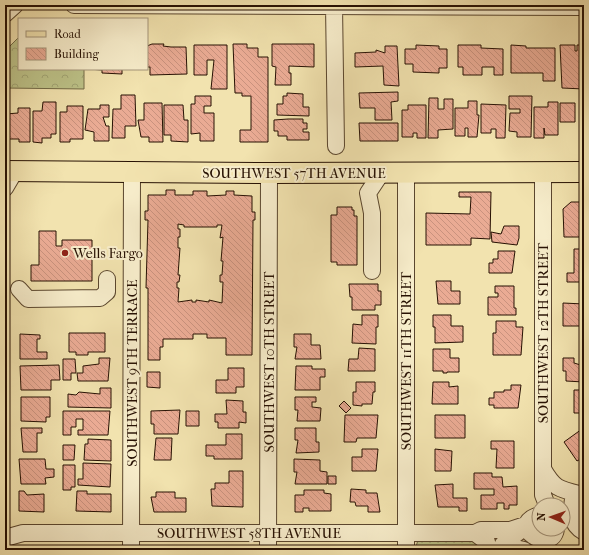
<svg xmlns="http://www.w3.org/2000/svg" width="589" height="555" font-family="'IM FELL French Canon',serif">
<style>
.grass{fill:url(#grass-dots);stroke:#726a46}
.park{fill:url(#park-crowns);stroke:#726a46}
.building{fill:url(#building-back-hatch);stroke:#271103;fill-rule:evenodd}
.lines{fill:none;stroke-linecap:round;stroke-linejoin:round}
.minor-casing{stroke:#5a462e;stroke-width:18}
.major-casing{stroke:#271103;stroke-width:22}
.minor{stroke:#f7edcb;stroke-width:16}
.major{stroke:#f2e3af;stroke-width:20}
.poi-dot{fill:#8f2418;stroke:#f7edcb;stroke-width:1.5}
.labels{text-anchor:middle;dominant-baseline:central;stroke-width:4;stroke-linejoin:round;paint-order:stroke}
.street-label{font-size:14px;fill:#271103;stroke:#f7edcb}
.poi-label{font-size:14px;fill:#271103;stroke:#f7edcb;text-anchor:start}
</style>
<defs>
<pattern id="grass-dots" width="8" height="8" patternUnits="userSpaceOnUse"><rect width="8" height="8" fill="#bdc389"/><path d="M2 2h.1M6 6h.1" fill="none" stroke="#a2a675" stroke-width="1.8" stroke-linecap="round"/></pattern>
<pattern id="park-crowns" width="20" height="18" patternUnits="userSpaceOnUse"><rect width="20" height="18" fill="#bdc389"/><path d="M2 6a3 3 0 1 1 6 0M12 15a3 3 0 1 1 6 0" fill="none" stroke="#a2a675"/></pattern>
<pattern id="building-back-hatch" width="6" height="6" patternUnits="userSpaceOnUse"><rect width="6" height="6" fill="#eaab94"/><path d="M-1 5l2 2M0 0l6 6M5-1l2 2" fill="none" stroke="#c9927e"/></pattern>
</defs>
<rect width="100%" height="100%" fill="#f2e3af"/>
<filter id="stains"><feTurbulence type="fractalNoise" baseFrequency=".005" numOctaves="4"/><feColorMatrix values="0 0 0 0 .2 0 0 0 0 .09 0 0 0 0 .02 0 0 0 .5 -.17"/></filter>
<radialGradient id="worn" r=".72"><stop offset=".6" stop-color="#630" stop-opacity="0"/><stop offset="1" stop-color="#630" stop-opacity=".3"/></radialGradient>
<path class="grass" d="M475 538 483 550H415L418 540Z"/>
<path class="park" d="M19 37V69H84V89L5 88V51Z"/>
<path class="building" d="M152 44H164L163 46 171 47H186L187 74 150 75V67H147V46Z
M233 44H247V48H258V57H268V142H240V130H251V96H242V93H235Z
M272 44H314V67L289 66V73H291V85H275L276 67 272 66Z
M194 45H227V89H211L214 60H207V75H194Z
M416 45 439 46V49H447V68H439V73L413 72V64H405V49H416Z
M458 45H481V48L503 49V75H494V67H482V75H463V67H458Z
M511 45 526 46V48H555V81H543V73H511Z
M560 45H575V51H577V45H584V89L562 88Z
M385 46H397L399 86 384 85 383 66 355 67V53L376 52V50L385 53Z
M88 69H122V74L102 73V70Z
M398 92V101L391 102 392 120H375V108H360L359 93Z
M287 93 303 94V107H309V116L277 115V104H283V96H287Z
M121 95H135L136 126H125V138H112L113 109H121Z
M195 96H211V106H204V113H214V141H200V133L191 134V104H195Z
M509 96H532L531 137H517V132L509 131 510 113H520V109H509Z
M429 98H438V109H444V99H453V129L438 130V138H428Z
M468 101H477V115H479L477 137H468V128H465V136H455V108H468Z
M43 102H56V134H51V138H42V143L33 142V111H42Z
M548 102H558V135H545L544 128V138H534V107H548Z
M144 103H162L163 142H149V137H141L138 120H144Z
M560 103H575V122H560Z
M481 104 506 105 505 138H496V129H491V133H481Z
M100 105H109V117H103L106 126H109V141H94V132L85 130 88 109H100Z
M164 105H183L184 120H188V142L171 141V135H164Z
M408 105H426V138H417V133H413V137H402V110H408Z
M67 106H83V139H70V142H60V112H67Z
M18 108H30V142H19V139H6V114L18 113Z
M288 119H303V123H307V129H303V132H309V140H287V136H278V131H274V120Z
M359 123H398V141H360Z
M166 190H175V195H193V191H207V196L226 195V191H234V195L252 196V212H255V220H253L252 355H226V338H207V334H193V339H163V347H160V360H148V288H146L148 220H145V211H148V195H166ZM178 224 184 225V227H217V225H222L220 238 223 237 221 261H223L222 275H220V282H223L222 303 209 300V302L196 300V302H192V300L178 302 179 288H177V282H179L180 275H178L180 248H178V237H180V229H178Z
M459 192H491L490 239 471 238V245H426V213L470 214 471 197H459Z
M571 202H584V237H564L563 209Z
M337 207H352V210H354V216H357V265H337V262H331V215H337Z
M504 226H519V238L517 245 492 242 491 232 501 234Z
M39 231H56V246H62V240H92V281H31V265H39Z
M583 244H584V282H567V273H574V249H584Z
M498 251H515L512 273H489V263H493V259H498Z
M436 281H451V291H460V304H438Z
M349 284H378V291H381V305H375V310H352V297H350Z
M495 286H514V308H516V315H488V297H498V293H495Z
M563 303 584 304V326H563Z
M362 315H378V327H376V344L352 343 353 324 362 325Z
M433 315H451V326H463V342L435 343V327H433Z
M496 321H516V327H523L521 355H493V333H496Z
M69 333H105V352H88V355H76V352H69Z
M20 334 40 335V339H37V352H47V359H20Z
M294 334H311V345H320L321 359H295L297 347H294Z
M359 348 375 349V371H348L349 359H358Z
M433 349H450V358H459V372H447V373H443V371H433Z
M99 358H110L108 381H78L77 373H83V366L99 364Z
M563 358H574V363L584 366V382L566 381V371H563Z
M63 359H75L76 373H71V380H63Z
M59 365 60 380H51V390H21L20 366Z
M296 366H312V369H325V377H320V390H295Z
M228 368H244V387H236V393H216V380H228Z
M147 372H160V388L147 387Z
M356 382H375V392H373L372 404H362V406L353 405V392H356Z
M433 382H449V387L458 386V404H432Z
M511 385H521L518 408H494V405H489V398H494V392H504V390H511Z
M100 388H111V408L68 407V394L76 395 79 392 100 394Z
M574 390H584V413H574Z
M21 397H50V417H46V422L21 421Z
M295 397H316V402H312V407L321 408 320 421H297L298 410H295Z
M226 400 243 401V412H246V423L239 422V428H218V422H215V414H227Z
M344 401 351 408 346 413 339 406Z
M180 410 178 434H154V424H151V411Z
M63 411H110L108 435H78V430H83V419H76V427H71V435H63Z
M186 411H199V426H186Z
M345 415H378L376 438H357L356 442H344Z
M435 415H465V438H435Z
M21 428H42V433H37V452H23Z
M295 428H316V442H319V452L296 453 298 440H295Z
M582 429 584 432V457L577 461 564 442Z
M226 434H242V459H214V456H206V445H226Z
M156 438H172L171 460H154Z
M88 439 111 440V461L84 460 85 444H88Z
M491 441H514V468H496L497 449H491Z
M63 445H75L74 460H63Z
M362 449H378L376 471H352V457H362Z
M435 449 452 451 451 471H435Z
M19 459H45L46 469H54V477L45 478 46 484H21Z
M294 459 320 460V471L327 472V484H295L297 472H294Z
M83 463 111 464 110 487 78 485V479H83Z
M63 465H75V487H71V490H63Z
M229 471H243V507L212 506 211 489H215V483H229Z
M474 473H492V477H502L503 487 517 486V505H509V509H504V503H497V509H481V495H494V489H474Z
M328 476H336V484H328Z
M453 484V498H467V511H459V507H438L435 485Z
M351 489 366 490V493H377L380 512H368V506H356L355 502H350Z
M304 490H324V493L331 494V511H309V508H303V512H295V495H304Z
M19 491H24L27 495 44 494V512L19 511Z
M77 491H87V494H111V512L76 511Z
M156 492H175V498H186V512H154L151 497H156Z"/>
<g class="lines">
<defs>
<path id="minor" d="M74 5 584 7
M334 5 336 146
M5 14 15 5
M543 172V495L547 505
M5 188 15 171
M372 271V213L368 193 382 172
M19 289 28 299 100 298 107 292V279
M543 469C554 488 558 489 579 494
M573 499C571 513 570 524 584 532
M539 515C505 526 552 555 556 529
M475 533 487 542 488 550
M5 538 23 533H475L481 530H510L528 524
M511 547 524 550
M131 550 132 172
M268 550 269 173
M406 550V173
M500 550 503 544 524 528"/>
<path id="major" d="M5 171 269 173 584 172"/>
</defs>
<use href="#minor" class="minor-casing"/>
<use href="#major" class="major-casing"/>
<use href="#minor" class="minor"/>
<use href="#major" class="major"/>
</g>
<circle class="poi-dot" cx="65" cy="253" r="4"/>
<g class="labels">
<g class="street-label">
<text x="294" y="173">SOUTHWEST 57TH AVENUE</text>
<text transform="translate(543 333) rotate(-90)">SOUTHWEST 12TH STREET</text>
<text transform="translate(406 361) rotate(-90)">SOUTHWEST 11TH STREET</text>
<text transform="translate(269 362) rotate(-90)">SOUTHWEST 10TH STREET</text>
<text transform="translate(132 373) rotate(-90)">SOUTHWEST 9TH TERRACE</text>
<text x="249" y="533">SOUTHWEST 58TH AVENUE</text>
</g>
<g class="poi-label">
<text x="73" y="253">Wells Fargo</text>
</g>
</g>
<rect width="589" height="555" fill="none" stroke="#f2e3af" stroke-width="20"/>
<rect x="6" y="6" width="577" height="543" fill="none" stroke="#271103" stroke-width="2"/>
<rect x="10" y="10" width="569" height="535" fill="none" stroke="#271103"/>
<rect x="18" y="18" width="130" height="52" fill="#f7edcb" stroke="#a4957b"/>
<rect x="26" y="31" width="20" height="6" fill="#f2e3af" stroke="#a4957b"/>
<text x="54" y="38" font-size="12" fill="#271103">Road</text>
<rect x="26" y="48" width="20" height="12" fill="url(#building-back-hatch)" stroke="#a4957b"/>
<text x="54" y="58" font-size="12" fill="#271103">Building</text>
<g transform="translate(551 517) rotate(272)"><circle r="19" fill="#f7edcb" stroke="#a4957b"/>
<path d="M0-3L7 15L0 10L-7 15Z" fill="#8f2418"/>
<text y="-6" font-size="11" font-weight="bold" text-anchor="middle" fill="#271103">N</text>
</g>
<rect width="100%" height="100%" filter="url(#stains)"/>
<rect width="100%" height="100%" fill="url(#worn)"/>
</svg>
